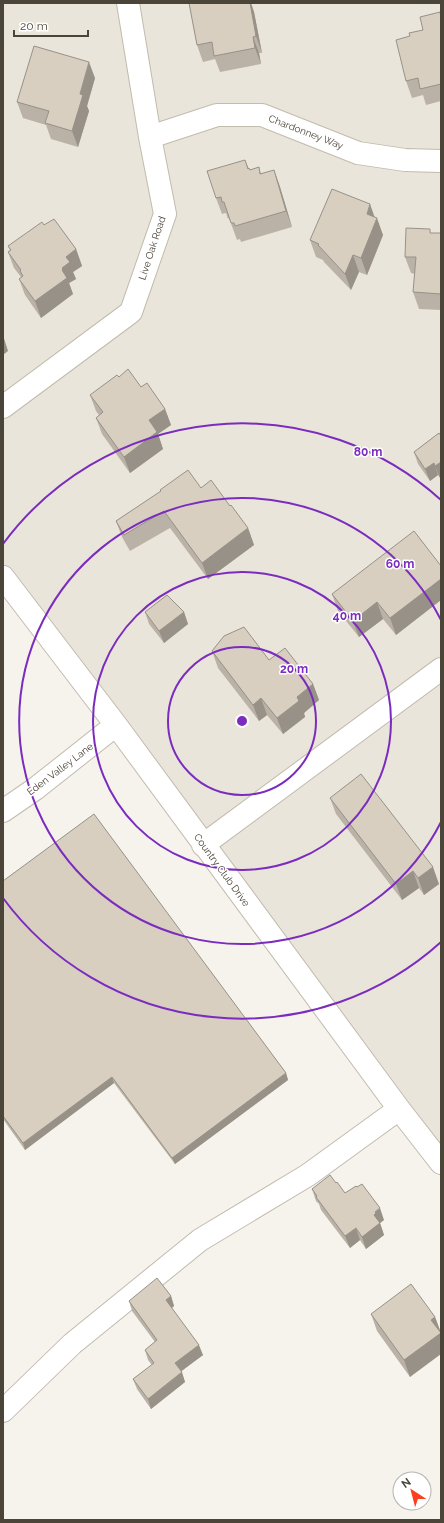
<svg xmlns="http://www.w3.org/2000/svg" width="444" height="1523" font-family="Raleway,sans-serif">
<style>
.residential{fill:#eae5da}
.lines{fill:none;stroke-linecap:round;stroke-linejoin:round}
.minor-casing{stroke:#c2bbae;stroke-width:24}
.minor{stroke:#fff;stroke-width:22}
.wall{fill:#bab2a6}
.shaded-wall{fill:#979187}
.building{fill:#d8cfc1;stroke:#979187}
.ring{fill:none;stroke:#7b2cbf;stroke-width:2}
.labels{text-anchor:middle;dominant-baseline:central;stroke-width:3;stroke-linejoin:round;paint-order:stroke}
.street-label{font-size:10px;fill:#4b4439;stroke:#fff}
.centre{fill:#7b2cbf;stroke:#fff;stroke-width:2}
.ring-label{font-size:12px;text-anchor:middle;font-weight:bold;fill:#7b2cbf;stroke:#fff;stroke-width:3;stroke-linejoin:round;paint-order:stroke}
</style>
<rect width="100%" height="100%" fill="#f6f3ec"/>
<path class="residential" d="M3 3H441V1163L3 577Z"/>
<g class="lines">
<defs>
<path id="minor" d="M150 137 217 115H262L358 153 405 160 441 161
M3 407 131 312 165 214 150 137 128 3
M3 577 116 725 399 1109 441 1163
M3 811 35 789 116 725
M203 845 441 669
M3 1411 72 1344 200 1240 308 1175 399 1109"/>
</defs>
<use href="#minor" class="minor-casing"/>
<use href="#minor" class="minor"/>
</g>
<path class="wall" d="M189 3H251L254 12 262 53H259L261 64 220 72 215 59 203 62 197 45Z
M441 17V101L426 105 423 95 412 98 406 81 410 36 423 30Z
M95 78 87 106 89 111 78 147 51 139 46 125 23 118 17 102Z
M245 160 249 169 250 170 259 167 261 174 274 170 280 187 292 227 241 242 240 239 237 240 229 218 228 219 226 213 222 214 216 198Z
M375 218 383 235 367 275 359 272 351 290 324 262 323 260 316 257 310 240Z
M44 225 76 249 82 266 73 272 76 279 69 283 73 294 41 318 25 295 19 279 21 277 14 268 8 252 10 250 8 246Z
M431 233H441V310L419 309 413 292 415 274 411 273 405 257Z
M141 387 165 409 171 425 158 434 163 449 130 473 102 434 96 418 99 415 96 411 90 395Z
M439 433 440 478 438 475 430 481 418 464 414 452Z
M201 488 230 506 248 528 254 545 208 579 170 528 130 551 122 537 116 521 160 492V490Z
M441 566V600L396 635 383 619 359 637 338 611 332 594Z
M145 612H184L188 624 164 643 149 624Z
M212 651 269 660 313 684 319 700 304 713 305 717 283 734 267 715 259 721 218 668Z
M330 798 439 884 424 895 419 888 402 900 336 814Z
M3 881 286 1073 288 1080 175 1164 114 1083 25 1150 3 1119Z
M336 1183 345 1193 384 1220 380 1223 384 1235 366 1249 360 1240 350 1248 321 1210 319 1204 316 1201 312 1189Z
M171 1296 174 1306 172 1308 203 1355 181 1371 185 1382 151 1409 137 1389 133 1379 152 1365 148 1360 145 1350 155 1342 132 1311 129 1301Z
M371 1314 435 1317 441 1333 410 1377 377 1331Z"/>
<path class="shaded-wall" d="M250 3H251L254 12 262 53 256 36Z
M253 37 259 53 261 64 255 48Z
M89 62 95 78 87 106 89 111 78 147 72 131 80 94Z
M274 170 280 187 292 227 286 211Z
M370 204 376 221 377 218 383 235 367 275 361 258 367 214Z
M76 249 82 266 73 272 76 279 69 283 73 294 41 318 35 301 62 270 66 257Z
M353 255 359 272 351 290 345 274Z
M3 335 8 351 3 355Z
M165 409 171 425 158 434 163 449 130 473 124 457 149 420Z
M441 462V477L440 478 435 466Z
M434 463 438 475 430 481 425 469Z
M248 528 254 545 208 579 202 563Z
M441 579V600L396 635 390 618Z
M377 602 383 619 359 637 353 621Z
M184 612 188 624 164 643 159 631Z
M313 684 319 700 304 713 305 717 283 734 277 718 297 697Z
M261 698 267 715 259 721 253 705Z
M433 867 439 884 424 895 418 878Z
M413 871 419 888 402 900 396 884Z
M286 1073 288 1080 175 1164 172 1158Z
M112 1077 114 1083 25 1150 23 1143Z
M380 1208 384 1220 380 1223 384 1235 366 1249 362 1237 375 1212Z
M356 1228 360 1240 350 1248 345 1236Z
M171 1296 174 1306 169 1310 166 1300Z
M435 1317 441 1333V1354L410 1377 404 1360 431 1320Z
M199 1345 203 1355 179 1373 175 1363Z
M182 1372 185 1382 151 1409 148 1399Z"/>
<path class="building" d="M189 3H250L256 36 253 37 255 48 214 56 212 42 197 45Z
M440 12 441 19V84L420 89 418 78 406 81 396 40 410 36 409 33 423 30 420 17Z
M34 46 89 62 80 94 83 95 72 131 45 123 49 111 17 102Z
M245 160 248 169 249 168 250 170 259 167 260 174 274 170 286 211 235 226 234 223H231L224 202H222L221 197 216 198 207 171Z
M332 189 370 204 367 214 377 218 361 258 353 255 345 274 318 245 319 244 310 240Z
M54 219 76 249 66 257 70 262 62 268 63 269 62 270 67 278 35 301 19 279 23 276 20 271 21 270 8 252 11 250 8 246 42 222 44 225Z
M406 228 430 229V233H441V294L413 292 416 257H405Z
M128 369 141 387 147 383 165 409 149 420 157 432 124 457 96 418 103 412 90 395 117 375 119 377Z
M439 433 441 436V462L435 466 434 463 425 469 414 452Z
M188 470 201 488 211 480 230 506 231 505 248 528 202 563 164 511 124 535 116 521 161 491 160 490Z
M414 531 441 566V579L390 618 377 602 353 621 332 594Z
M167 595 184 612 159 631 145 612Z
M244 627 269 660 285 648 313 684 297 697 299 701 277 718 261 698 253 705 212 651 224 636Z
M361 774 433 867 418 878 413 871 396 884 330 798Z
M94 814 286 1073 172 1158 112 1077 23 1143 3 1116V881Z
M330 1175 336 1183 337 1182 345 1193 356 1186 357 1187 362 1184 380 1208 375 1212 376 1213 374 1215 380 1223 362 1237 356 1228 345 1236 316 1197 317 1196 312 1189Z
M157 1278 171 1296 166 1300 199 1345 175 1363 182 1372 148 1399 133 1379 154 1363 145 1350 157 1340 129 1301Z
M411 1284 435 1317 431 1320 441 1333 404 1360 371 1314Z"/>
<g class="ring">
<circle cx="242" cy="721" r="74"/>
<circle cx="242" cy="721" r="149"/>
<path d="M441 822A223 223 0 1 1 441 620"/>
<path d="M441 942A297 297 0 0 1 3 898M3 544A297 297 0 0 1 441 500"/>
</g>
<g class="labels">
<g class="street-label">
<text transform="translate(306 132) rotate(21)">Chardonney Way</text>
<text transform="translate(152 248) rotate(-72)">Live Oak Road</text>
<text transform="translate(60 769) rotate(-37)">Eden Valley Lane</text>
<text transform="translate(222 870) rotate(54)">Country Club Drive</text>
</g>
</g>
<circle cx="242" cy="721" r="6" class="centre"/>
<g class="ring-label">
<text x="368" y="456">80 m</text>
<text x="400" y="568">60 m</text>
<text x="347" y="620">40 m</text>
<text x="294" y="673">20 m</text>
</g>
<rect width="444" height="1523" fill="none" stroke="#4b4439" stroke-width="8"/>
<g transform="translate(412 1491) rotate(324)"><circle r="19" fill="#ffffff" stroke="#b7b4b0"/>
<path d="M0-3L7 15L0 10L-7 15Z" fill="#fc3f1d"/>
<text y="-6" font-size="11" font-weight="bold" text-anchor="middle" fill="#4b4439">N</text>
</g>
<path d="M14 30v6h74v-6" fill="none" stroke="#4b4439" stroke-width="2"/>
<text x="20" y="30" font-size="12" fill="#4b4439" stroke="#ffffff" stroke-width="3" paint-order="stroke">20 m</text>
</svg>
